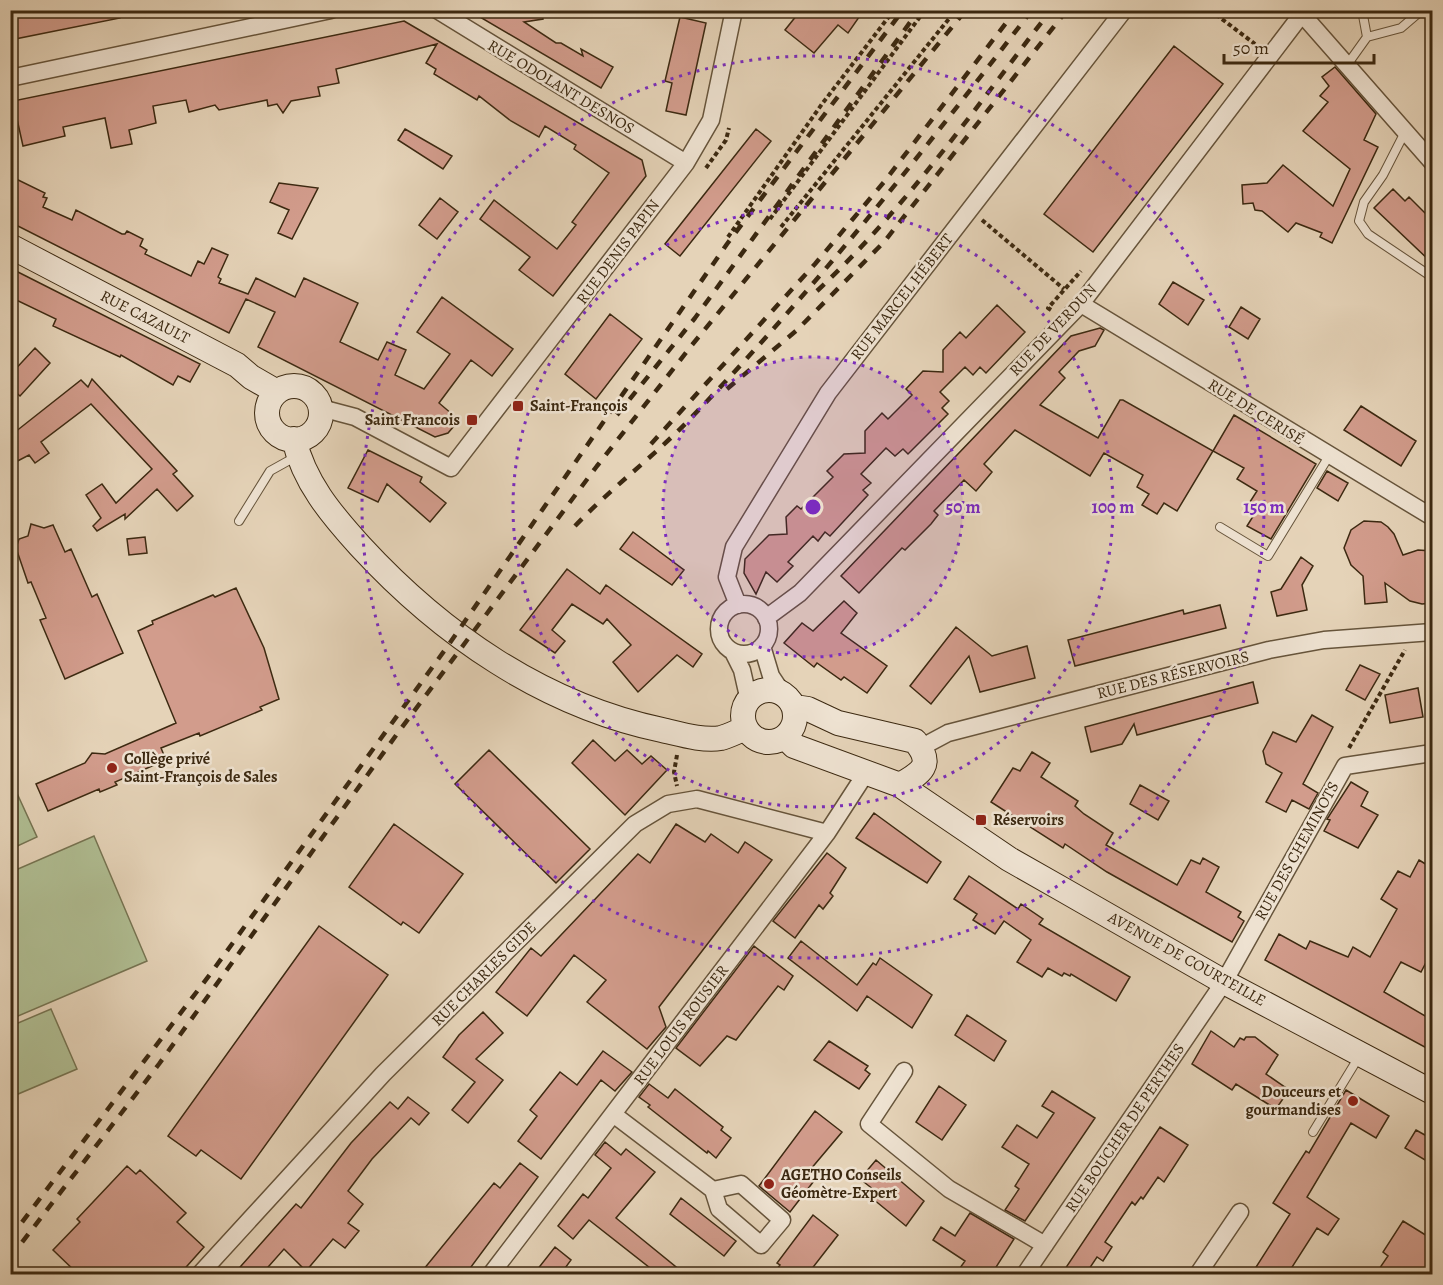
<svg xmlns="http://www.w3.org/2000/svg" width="1443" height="1285" font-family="Alegreya,serif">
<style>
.green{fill:#b0be93;stroke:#767452;stroke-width:1.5}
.building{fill:#d29c8c;stroke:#3c2911;stroke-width:1.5}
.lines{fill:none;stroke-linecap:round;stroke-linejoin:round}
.lane-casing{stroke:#66543b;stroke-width:10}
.street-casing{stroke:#66543b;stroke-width:19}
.secondary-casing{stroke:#3c2911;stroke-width:26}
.path{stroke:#3c2911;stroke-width:4;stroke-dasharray:4.5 3;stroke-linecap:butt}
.lane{stroke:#eee2d1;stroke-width:8}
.street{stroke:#eee2d1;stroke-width:16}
.secondary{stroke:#eee2d1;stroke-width:24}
.rail{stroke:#3c2911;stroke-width:4.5;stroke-dasharray:10 10;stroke-linecap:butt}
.ring{fill:none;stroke:#7b2cbf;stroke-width:3;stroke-dasharray:3 6}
.poi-dot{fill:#8f2418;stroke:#eee2d1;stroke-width:2}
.labels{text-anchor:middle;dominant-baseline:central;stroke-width:5;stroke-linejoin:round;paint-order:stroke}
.street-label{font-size:16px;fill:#3c2911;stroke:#eee2d1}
.poi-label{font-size:16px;font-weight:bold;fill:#3c2911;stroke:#eee2d1;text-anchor:start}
.centre{fill:#7b2cbf;stroke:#eee2d1;stroke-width:3}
.ring-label{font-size:18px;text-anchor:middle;font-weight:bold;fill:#7b2cbf;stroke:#eee2d1;stroke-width:5;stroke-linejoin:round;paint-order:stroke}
</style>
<rect width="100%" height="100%" fill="#e5d3b8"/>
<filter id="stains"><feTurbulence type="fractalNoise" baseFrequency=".00333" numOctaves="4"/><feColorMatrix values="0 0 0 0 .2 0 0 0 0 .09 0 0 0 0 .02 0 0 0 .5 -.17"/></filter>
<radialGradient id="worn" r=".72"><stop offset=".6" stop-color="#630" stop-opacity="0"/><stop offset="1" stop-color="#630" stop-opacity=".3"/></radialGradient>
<path class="green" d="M10 778 37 837 11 849H10Z
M94 836 147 961 11 1019V872Z
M51 1009 77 1069 11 1097V1026Z"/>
<path class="building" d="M25 10H119L120 18 10 40V14Z
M468 10H542L543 19 524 22 556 43H561L583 56 581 49 613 67 601 88Z
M801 10H864L848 33 838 25 814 53 785 30Z
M680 17 706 23 686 115 666 111 672 83 665 81Z
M404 21 642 160 646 176 553 296 519 270 530 257 480 219 494 200 557 249 576 225 572 222 609 173 574 149 576 145 545 126 539 137 511 121 479 96 477 100 434 74 436 69 426 63 437 44 336 69 339 83 318 87 320 96 291 101 283 113 277 104 268 106 267 100 219 110 215 105 189 112 186 100 153 106 156 123 129 130 132 144 111 148 105 118 63 127 65 136 23 146 13 101Z
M1174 46 1223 84 1093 252 1044 214Z
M1335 67 1376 114 1364 140 1378 147 1332 243 1320 237 1322 233 1296 223 1288 232 1262 211 1255 210 1253 203 1243 204 1242 185 1267 183 1283 165 1333 206 1350 169 1303 131 1328 102 1320 96 1329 86 1322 77Z
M405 129 452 156 443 169 398 140Z
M756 129 771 141 680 256 665 244Z
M10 176 45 193 43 197 47 198 43 207 72 220 76 210 122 234H125L127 231 143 239 140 246 147 250 145 254 191 276 198 261 204 264 212 248 228 255 218 277 221 279 219 283 248 294 256 278 295 297 304 278 358 303 340 342 378 360 387 342 406 350 395 375 424 389 450 354 417 332 442 297 513 349 492 376 471 360 439 403 459 420 448 433 435 437 258 347 275 312 246 299 229 333 10 222Z
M279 183 318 188 292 239 278 233 289 210 270 202Z
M1393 189 1405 201 1409 197 1432 220V263L1374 208Z
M440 198 458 212 437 239 419 225Z
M10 268 200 364 190 382 178 376 173 385 121 355 120 357 53 326 56 319 10 297Z
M1173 282 1204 300 1188 325 1159 304Z
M997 305 1025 332 986 373 980 367 973 375 965 367 940 392 949 401 942 408 948 414 908 454 903 449 895 456 886 448 861 474 871 483 863 490 868 495 830 536 825 532 818 541 813 536 788 562 793 566 777 582 766 572 756 594 744 573 745 559 769 535 787 534 786 517 797 506 801 509 833 477 827 471 844 454 865 453V431L882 413 888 419 912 395 906 389 923 371 943 372V350L960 332 966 338Z
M1241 307 1260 319 1248 339 1229 327Z
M610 314 642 339 596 399 565 374Z
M1100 328 1104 330 1095 346 1079 351 1059 372 1065 378 1040 405 1098 438 1120 400H1123L1213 451 1177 511 1164 503 1157 514 1142 505 1149 494 1137 487 1143 475 1104 453 1090 476 1015 430 984 464 992 472 976 491 964 480 934 511 938 515 931 524 905 550 902 548 859 593 841 576 1071 336Z
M35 348 50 363 20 396 10 387V375Z
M92 379 177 471 173 474 193 496 177 511 157 489 125 519V514L97 531 93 526 101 518 86 495 102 484 116 503 152 469 91 404 41 442 49 453 35 463 29 455 10 465V436L81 380 88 387Z
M1361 406 1416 441 1401 466 1344 430Z
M1234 415 1316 464 1271 539 1247 526 1257 510 1248 505 1257 491 1237 479 1244 468 1213 451Z
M368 450 422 477 420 482 446 503 430 522 387 484 378 502 348 488Z
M1327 471 1348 483 1338 501 1317 488Z
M1364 521 1381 522 1388 527 1394 534 1403 555 1418 550 1432 551V603L1422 604 1410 601 1385 583 1387 602 1365 604 1363 576 1351 565 1344 548 1351 530Z
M31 524 44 528 53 525 65 552 71 549 92 597 97 594 123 653 65 679 40 620 46 618 31 582 28 583 16 548 19 539 28 536Z
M633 532 684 570 672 585 620 549Z
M145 537 147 553 129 555 127 539Z
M1301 557 1313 566 1302 585 1307 610 1277 616 1271 592 1281 589Z
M567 569 600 594 606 585 702 654 693 667 677 655 638 692 613 662 631 645 607 619 603 624 572 604 552 630 565 641 555 653 520 630Z
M236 588 264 648 279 699 260 707 262 710 200 736 199 733 161 748 166 760 115 782 117 785 100 792 99 789 48 811 36 784 85 763 92 753 105 754 176 723 138 631 153 624 152 621 213 595 215 597Z
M844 601 857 613 841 633 887 666 867 693 844 677 841 680 817 663 814 667 784 643 802 623 813 631Z
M1220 605 1226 628 1075 666 1068 640 1183 610 1184 614Z
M956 627 992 656 1027 646 1035 678 980 692 969 656 931 704 910 686Z
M1360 665 1380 674 1365 700 1346 690Z
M1253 682 1258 703 1137 735 1134 724 1122 744 1091 752 1085 727Z
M1418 688 1423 717 1390 723 1385 695Z
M1312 715 1333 727 1303 784 1318 793 1309 809 1292 800 1286 812 1266 802 1282 773 1266 764 1263 751 1273 732 1296 742Z
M593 740 615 761 627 750 642 764 651 756 667 770 625 815 572 763Z
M489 750 590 849 556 883 455 784Z
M1032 752 1050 763 1041 777 1078 801 1075 806 1084 814 1113 833 1106 845 1177 885 1191 860 1200 864 1203 858 1219 867 1206 892 1241 912 1238 917 1244 921 1232 942 1107 872 1065 844 1063 848 991 802 1013 768 1020 771Z
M1351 782 1368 792 1361 806 1378 815 1358 848 1324 831 1330 820 1327 819Z
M1140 785 1169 801 1158 820 1130 804Z
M874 813 941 862 927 883 856 838Z
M394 824 463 874 419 933 403 922 401 925 349 887Z
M676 824 705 842 711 834 738 853 745 842 772 860 659 1007 666 1027 647 1049 587 1002 606 980 574 955 527 1016 496 992 531 948 541 956 638 854 650 863Z
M827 853 846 868 830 893 833 896 823 909 819 905 795 938 773 921Z
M1419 860 1432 868V951L1421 972 1401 962 1384 992 1432 1020V1051L1265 960 1279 934 1306 949 1310 941 1348 957 1353 947 1370 957 1397 909 1381 899 1398 871 1410 877Z
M969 876 1018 909 1021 904 1043 919 1039 924 1130 977 1116 1001 1071 974 1070 976 1064 973 1062 976 1048 968 1042 977 1017 962 1031 940 1004 921 995 934 973 920 977 914 954 899Z
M319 926 388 975 241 1179 201 1150 196 1156 168 1136Z
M801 941 857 985 873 963 876 965 880 958 932 995 912 1028 867 996 857 1011 788 958Z
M754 946 793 976 784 990 778 986 736 1040 727 1036 700 1066 676 1048Z
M483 1012 503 1033 476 1059 503 1080 468 1123 452 1110 475 1082 443 1057 459 1035Z
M967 1015 1006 1041 994 1061 955 1035Z
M1211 1031 1234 1047 1240 1038 1244 1040 1246 1037H1255L1278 1055 1266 1074 1289 1090 1276 1109 1236 1084 1232 1090 1192 1064Z
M829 1041 868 1066 865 1070 870 1074 859 1089 814 1060Z
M603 1051 632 1072 615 1091 601 1080 541 1159 518 1141 537 1116 530 1110 560 1072 577 1085Z
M649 1084 668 1098 675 1089 723 1127 721 1130 731 1138 716 1158 708 1151 707 1153 648 1107 650 1105 639 1097Z
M939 1086 966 1105 942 1140 916 1122Z
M1346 1090 1389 1116 1376 1138 1351 1123 1307 1197 1339 1219 1328 1235 1317 1228 1287 1275H1251L1290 1214 1273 1203 1306 1151 1309 1153Z
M1052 1091 1095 1118 1025 1221 1005 1210 1019 1189 1015 1186 1029 1164 1002 1147 1017 1125 1037 1138 1054 1113 1042 1106Z
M408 1097 429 1113 419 1125 411 1118 372 1159 348 1191 363 1204 348 1223 359 1231 345 1248 333 1239 306 1271 284 1249 261 1275H233L296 1204 301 1208 351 1143 390 1102 398 1109Z
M815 1111 842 1132 810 1170 817 1177 790 1212 759 1186Z
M1160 1127 1188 1145 1164 1182 1158 1177 1143 1199 1141 1197 1135 1205 1132 1202 1105 1242 1112 1247 1103 1261 1097 1257 1085 1275H1061Z
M1416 1130 1432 1139V1147L1425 1160 1405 1148Z
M605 1142 621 1155 626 1149 655 1172 616 1218 686 1275H659L589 1220 573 1239 558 1226 583 1194 588 1198 611 1168 595 1155Z
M876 1160 924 1201 906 1226 873 1199 878 1193 860 1179Z
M520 1163 538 1177 465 1275H419L494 1183 500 1188Z
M127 1166 136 1174 140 1170 186 1213 177 1222 204 1247 179 1275H79L53 1250 80 1222 77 1219Z
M681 1198 736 1241 724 1256 670 1214Z
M970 1213 1014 1239 991 1275H955L965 1261 933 1240 941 1227 955 1236Z
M813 1215 838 1235 807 1275H772L780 1265 777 1263Z
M1403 1221 1432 1239V1262L1425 1275H1375L1388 1256 1383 1252Z
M555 1247 571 1260 560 1275H533Z"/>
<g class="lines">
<defs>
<path id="lane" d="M1362 10 1367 37
M1347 65 1367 37 1401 28 1422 10
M1405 132 1383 175 1364 202 1359 221 1368 234 1432 277
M239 521 270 471 297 456
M1220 527 1268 556 1329 456
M1313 1132 1360 1055"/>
<path id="street" d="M437 10 686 163
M1302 14 1432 162
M10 78 331 10
M1081 304 1432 517
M321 408 355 417 451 468 686 163 711 120 734 10
M719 629a25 25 0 1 1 50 0a25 25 0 1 1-50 0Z
M738 605 727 577 734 547 828 393 1124 10
M766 618 800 593 1081 304 1305 10
M762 646 771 676 783 694
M733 652 742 670 749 701
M920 748 948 733 1269 650 1324 640 1432 632
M904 1071 869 1124 949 1189 1045 1245
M613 1114 713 1190 719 1209 761 1245 782 1220 741 1184 713 1190
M200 1274 383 1074 635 824 668 804 697 799 827 833
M491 1274 827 833 866 773
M1025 1274 1224 982 1345 766 1432 753
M1198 1274 1240 1212"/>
<path id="secondary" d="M10 246 237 365 251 377 277 392
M267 413a27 27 0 1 1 54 0a27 27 0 1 1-54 0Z
M294 439C304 482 331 514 360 546 441 634 543 705 662 730 680 734 702 741 721 738 729 736 738 731 746 728
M743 716a26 26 0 1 1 52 0a26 26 0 1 1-52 0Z
M794 707 808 709 838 723 915 741C935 765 921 773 900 785
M785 737 794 746 900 785 1009 859 1060 888 1224 982 1432 1092"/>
</defs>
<use href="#lane" class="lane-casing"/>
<use href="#street" class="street-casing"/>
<use href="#secondary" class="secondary-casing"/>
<path class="path" d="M1210 10 1255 44 1257 42
M706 168 726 140 729 128
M770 219 925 10
M982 220 1064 289
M781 227 956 10
M728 237 822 104 894 10
M1051 310 1048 308 1081 271
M1349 748 1405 650
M677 755 674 772 677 786"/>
<use href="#lane" class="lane"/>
<use href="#street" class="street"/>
<use href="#secondary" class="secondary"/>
<path class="rail" d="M817 291C906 208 976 107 1051 10
M727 389 797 330 884 242 1067 10
M617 415 695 318 919 10
M651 444 815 264 884 182 1016 10
M575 526C610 489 652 458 688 421 813 292 923 152 1032 10
M10 1238 211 973 447 647 727 244 903 10
M10 1258 159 1064 397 734 597 466 692 345 966 10"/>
</g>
<circle cx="813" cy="507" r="150" fill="#7b2cbf" fill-opacity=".12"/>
<g class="ring">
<circle cx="813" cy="507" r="150"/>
<circle cx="813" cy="507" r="300"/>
<circle cx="813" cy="507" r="451"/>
</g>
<g class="poi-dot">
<rect x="512" y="400" width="12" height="12" rx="3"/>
<rect x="466" y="414" width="12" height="12" rx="3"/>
<circle cx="112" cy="768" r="6"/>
<rect x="975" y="814" width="12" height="12" rx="3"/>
<circle cx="1353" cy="1101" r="6"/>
<circle cx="769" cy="1184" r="6"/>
</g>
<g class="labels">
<g class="street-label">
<text transform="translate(561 87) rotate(31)">RUE ODOLANT DESNOS</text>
<text transform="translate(618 252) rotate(-53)">RUE DENIS PAPIN</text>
<text transform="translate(902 297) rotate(-52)">RUE MARCEL HÉBERT</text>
<text transform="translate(145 317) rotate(27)">RUE CAZAULT</text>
<text transform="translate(1053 330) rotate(-47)">RUE DE VERDUN</text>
<text transform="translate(1256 412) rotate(32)">RUE DE CERISÉ</text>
<text transform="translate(1173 675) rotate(-14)">RUE DES RÉSERVOIRS</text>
<text transform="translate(1297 851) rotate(-61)">RUE DES CHEMINOTS</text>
<text transform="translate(1187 959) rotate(29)">AVENUE DE COURTEILLE</text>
<text transform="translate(484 974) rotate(-45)">RUE CHARLES GIDE</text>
<text transform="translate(681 1025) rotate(-53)">RUE LOUIS ROUSIER</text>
<text transform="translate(1125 1128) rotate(-56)">RUE BOUCHER DE PERTHES</text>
</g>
<g class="poi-label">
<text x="530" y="406">Saint-François</text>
<text x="460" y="420" text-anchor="end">Saint Francois</text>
<text x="124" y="759">Collège privé<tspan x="124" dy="18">Saint-François de Sales</tspan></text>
<text x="993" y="820">Réservoirs</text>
<text x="1341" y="1092" text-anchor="end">Douceurs et<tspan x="1341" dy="18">gourmandises</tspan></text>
<text x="781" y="1175">AGETHO Conseils<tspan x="781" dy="18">Géomètre-Expert</tspan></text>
</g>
</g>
<circle cx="813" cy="507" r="9" class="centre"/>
<g class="ring-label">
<text x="963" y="513">50 m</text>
<text x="1113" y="513">100 m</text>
<text x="1264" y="513">150 m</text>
</g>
<rect width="1443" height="1285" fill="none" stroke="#e5d3b8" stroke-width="36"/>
<rect x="12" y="12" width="1419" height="1261" fill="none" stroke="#3c2911" stroke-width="3"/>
<rect x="18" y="18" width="1407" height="1249" fill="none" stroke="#3c2911" stroke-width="1.5"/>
<path d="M1224 54v9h150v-9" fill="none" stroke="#3c2911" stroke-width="3"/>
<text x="1233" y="54" font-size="18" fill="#3c2911" stroke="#eee2d1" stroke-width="4.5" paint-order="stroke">50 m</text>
<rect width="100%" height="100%" filter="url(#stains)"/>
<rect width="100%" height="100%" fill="url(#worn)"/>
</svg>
